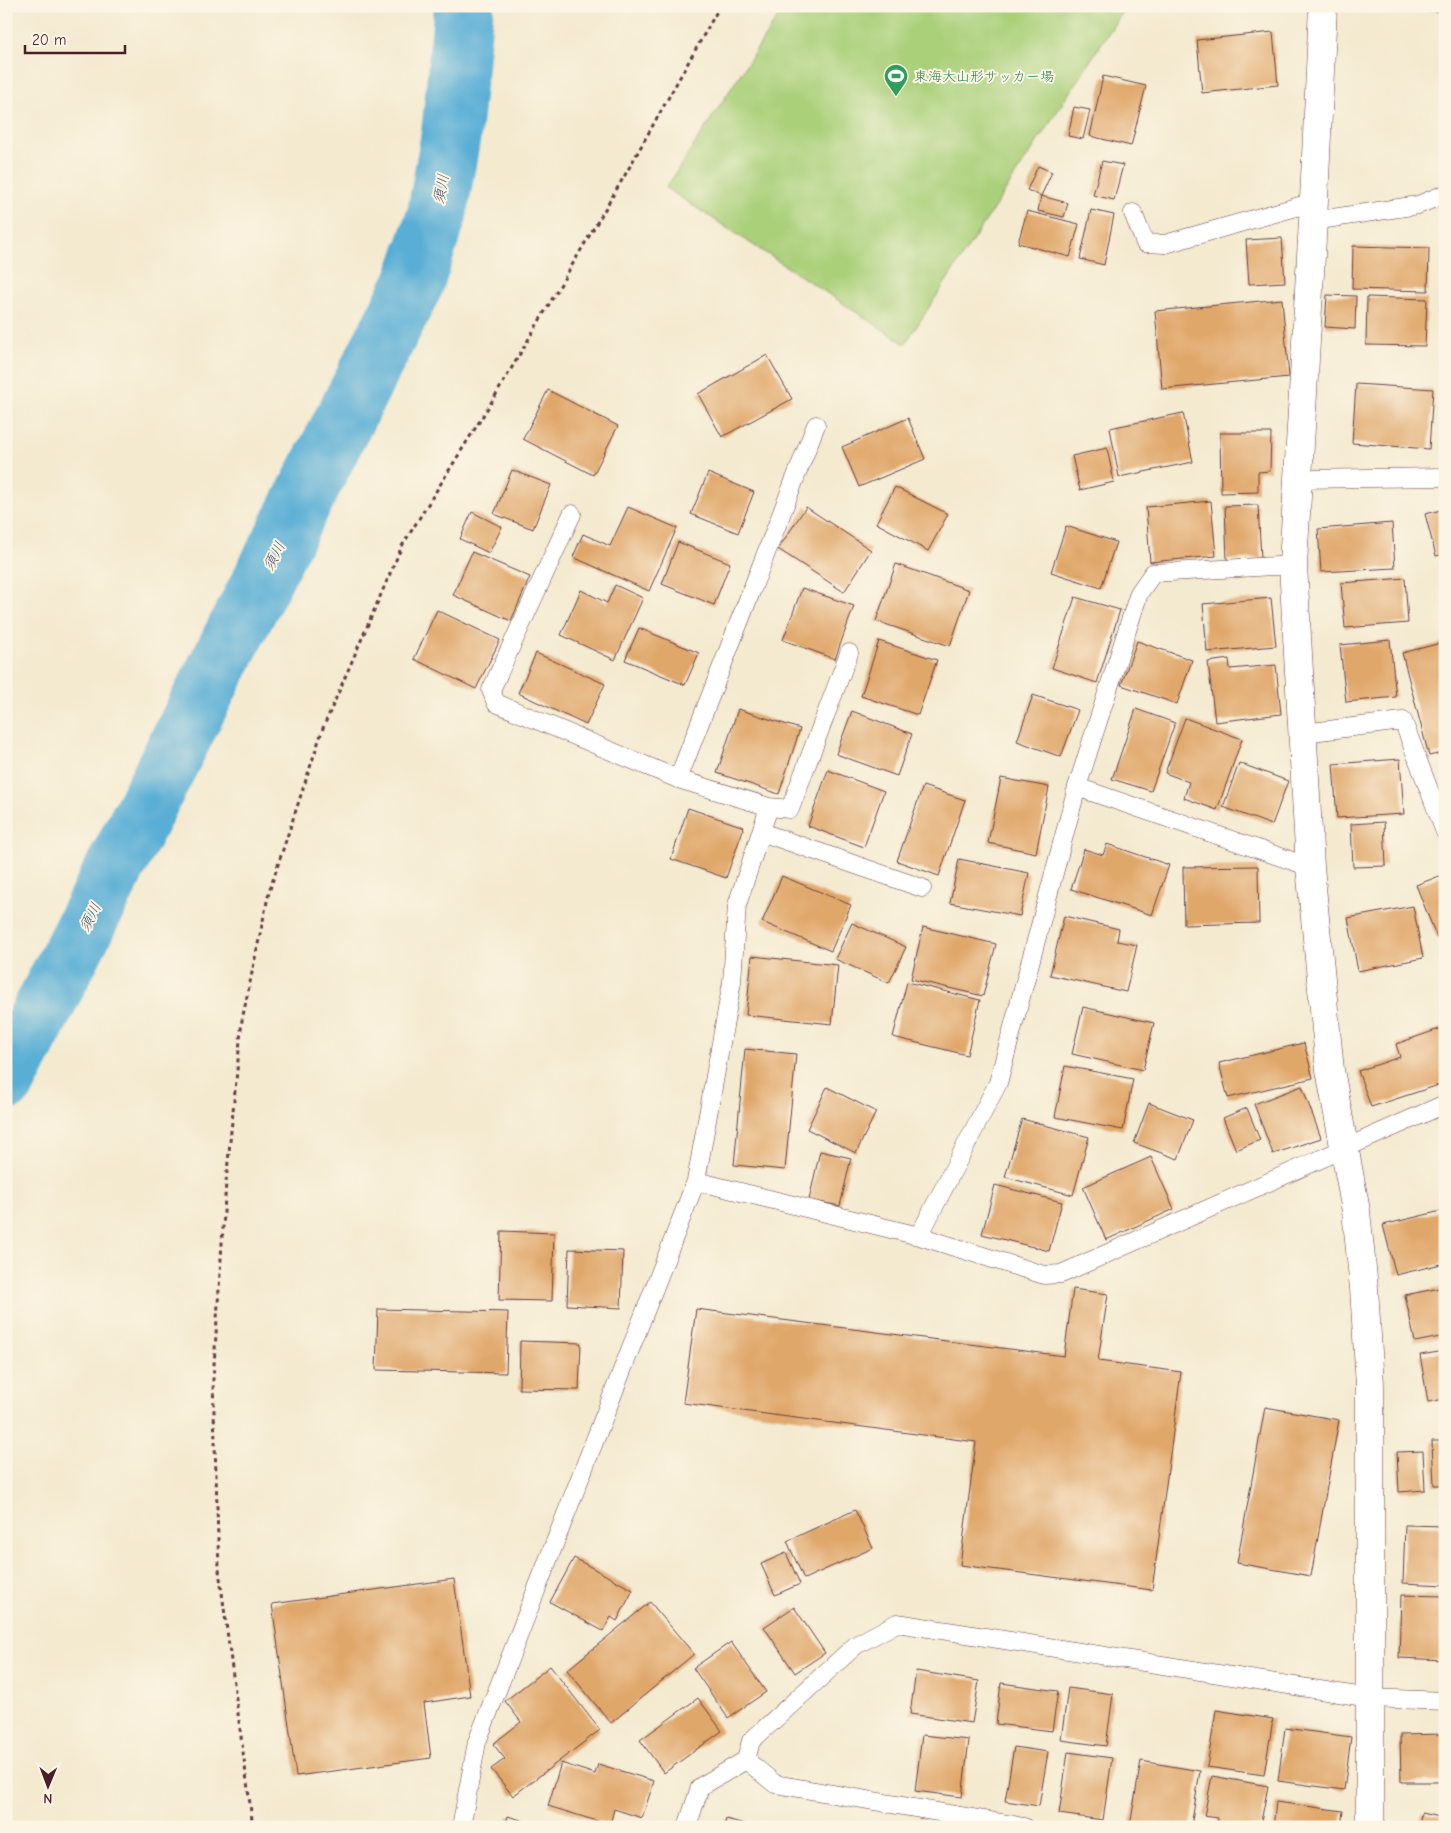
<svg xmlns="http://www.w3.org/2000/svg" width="1451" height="1833" font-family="'Comic Neue','Klee One',sans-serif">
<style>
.green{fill:#aad07a;stroke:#7a7852}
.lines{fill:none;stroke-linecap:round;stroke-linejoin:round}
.river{stroke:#59aed5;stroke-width:60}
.building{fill:#e0a76b}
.service-casing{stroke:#643d44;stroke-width:19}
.minor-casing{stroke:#643d44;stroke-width:29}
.path{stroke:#643d44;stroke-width:3;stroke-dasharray:4 4;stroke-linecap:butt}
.service{stroke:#fff;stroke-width:18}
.minor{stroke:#fff;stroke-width:28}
.labels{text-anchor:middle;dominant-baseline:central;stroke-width:4;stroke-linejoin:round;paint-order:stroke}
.leisure-label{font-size:14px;fill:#27864d;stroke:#fcf5e5;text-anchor:start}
.water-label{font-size:15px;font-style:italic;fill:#50586f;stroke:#fcf5e5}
</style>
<rect width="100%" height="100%" fill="#fcf5e5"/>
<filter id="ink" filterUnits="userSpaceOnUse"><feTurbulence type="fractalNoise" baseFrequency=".02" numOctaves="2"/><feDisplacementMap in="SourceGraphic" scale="10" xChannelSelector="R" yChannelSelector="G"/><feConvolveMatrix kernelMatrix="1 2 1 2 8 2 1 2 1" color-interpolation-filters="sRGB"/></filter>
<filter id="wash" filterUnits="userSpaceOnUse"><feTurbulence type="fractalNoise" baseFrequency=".0096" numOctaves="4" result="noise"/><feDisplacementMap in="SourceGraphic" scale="20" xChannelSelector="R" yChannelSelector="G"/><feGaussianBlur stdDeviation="1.12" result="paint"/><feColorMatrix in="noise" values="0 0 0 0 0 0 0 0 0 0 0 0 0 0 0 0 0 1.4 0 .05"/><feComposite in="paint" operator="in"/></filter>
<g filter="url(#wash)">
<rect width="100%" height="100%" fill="#f4ead0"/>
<path class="green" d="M785 6H1126L905 344 666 188Z"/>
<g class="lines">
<path class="river" d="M6 1081 414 283 437 214 451 134 464 6"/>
</g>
<g id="blocks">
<path class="building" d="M1428 6H1445V12L1427 10Z
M1273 32 1278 85 1202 93 1197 40Z
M1103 76 1146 86 1131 146 1090 136Z
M1074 107 1090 110 1083 139 1068 136Z
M1102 161 1123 165 1114 200 1093 195Z
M1038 166 1052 172 1041 196 1027 190Z
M1041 196 1068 203 1064 217 1038 211Z
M1091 210 1114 215 1104 265 1080 259Z
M1027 211 1079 224 1070 257 1018 243Z
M1282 238 1285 282 1249 284 1246 240Z
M1353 246 1429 248 1428 291 1352 289Z
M1327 295 1356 296 1355 329 1325 327Z
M1367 297 1427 299 1425 346 1366 345Z
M1282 299 1289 377 1162 389 1155 311Z
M1440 306H1445V357H1442Z
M767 355 792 399 722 437 698 394Z
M1356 384 1433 389 1429 449 1352 443Z
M548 390 618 426 593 475 523 439Z
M1183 413 1193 462 1119 477 1110 428Z
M908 418 925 459 859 487 842 447Z
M1220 433H1271L1270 471 1258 472V492L1221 493Z
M1107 448 1114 482 1080 490 1072 456Z
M512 470 551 485 533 529 494 514Z
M708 473 754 492 738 533 691 514Z
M895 487 948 514 928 551 876 523Z
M1211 501 1216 556 1150 562 1146 507Z
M1258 505 1261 558 1227 560 1225 506Z
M628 507 677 528 649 591 573 557 583 534 610 546Z
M806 507 871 550 844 592 778 549Z
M1445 509V554L1436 556 1425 514Z
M472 512 502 527 489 553 460 539Z
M1392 523 1395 568 1321 572 1318 529Z
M1066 526 1116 542 1101 588 1051 572Z
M678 542 730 563 714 605 662 584Z
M472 552 530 577 511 621 453 595Z
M896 564 969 590 950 646 876 621Z
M1405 578 1408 623 1345 628 1341 583Z
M615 585 643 598 615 660 561 635 581 590 607 603Z
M802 588 854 606 835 659 783 640Z
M1075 597 1120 610 1097 683 1052 668Z
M1271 598 1276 646 1207 652 1203 604Z
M437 610 500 640 476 689 414 659Z
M639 628 699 653 685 685 625 660Z
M1390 640 1396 697 1346 702 1340 645Z
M879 641 937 660 918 715 861 696Z
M1137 641 1192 660 1177 704 1121 685Z
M1445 642V752L1429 756 1402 653Z
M536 653 605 684 586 725 518 693Z
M1229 659 1230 669 1276 665 1281 714 1215 722 1208 662Z
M1033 695 1078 710 1061 757 1017 741Z
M738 709 800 729 779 794 717 773Z
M1136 709 1175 723 1151 791 1112 779Z
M852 711 912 734 897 776 836 754Z
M1185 718 1242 739 1217 810 1184 798 1189 782 1165 773Z
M1400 759 1404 814 1337 818 1333 764Z
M1239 763 1288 781 1272 825 1223 807Z
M828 770 884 791 864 847 808 826Z
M1001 778 1049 787 1036 853 988 843Z
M923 786 965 800 939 876 897 861Z
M688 808 744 827 726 878 671 859Z
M1384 822 1386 866 1353 867 1351 824Z
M1107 844 1169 865 1152 915 1071 889 1084 849 1103 855Z
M959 859 1029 873 1020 916 950 903Z
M1258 866 1259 923 1184 925 1183 867Z
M1445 874V935L1437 938 1416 885Z
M782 876 851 905 831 951 762 922Z
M1413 906 1423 958 1358 971 1348 918Z
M1064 916 1119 929 1117 941 1137 945 1126 992 1050 975Z
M852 923 906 947 889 983 835 959Z
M923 927 996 944 983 996 911 979Z
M752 956 838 965 832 1024 746 1015Z
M907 982 980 1000 967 1055 893 1037Z
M1083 1007 1154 1023 1143 1070 1072 1054Z
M1442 1028 1445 1036V1083L1371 1107 1358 1071 1400 1057 1396 1044Z
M1304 1043 1313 1078 1228 1098 1219 1063Z
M745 1049 796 1054 785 1170 734 1165Z
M1065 1066 1133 1079 1123 1130 1055 1117Z
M1302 1086 1321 1138 1273 1154 1254 1104Z
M827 1087 876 1112 856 1153 807 1129Z
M1149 1103 1193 1120 1178 1159 1134 1143Z
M1247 1108 1260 1140 1236 1150 1223 1118Z
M1022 1119 1089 1137 1073 1195 1005 1177Z
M820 1151 851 1158 840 1206 809 1200Z
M1151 1157 1174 1209 1106 1240 1083 1187Z
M995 1185 1062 1202 1049 1251 982 1234Z
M1445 1210V1263L1396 1275 1383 1225Z
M501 1231 554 1233 552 1301 499 1300Z
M569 1249 623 1251 621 1308 567 1305Z
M1445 1287V1336L1415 1342 1405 1295Z
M1073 1289 1108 1294 1098 1361 1181 1372 1152 1590 960 1565 976 1442 683 1403 696 1309 1064 1356Z
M378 1309 508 1312 506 1373 376 1370Z
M520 1341 581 1343 579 1390 519 1389Z
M1445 1351V1399L1428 1402 1420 1355Z
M1265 1407 1339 1420 1311 1576 1237 1563Z
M1432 1441H1445V1485H1434Z
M1423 1451 1425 1490 1399 1492 1397 1452Z
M855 1510 873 1548 804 1579 787 1541Z
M1405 1525 1445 1526V1585L1403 1583Z
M786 1553 800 1584 775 1595 761 1564Z
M574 1558 633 1590 617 1621 611 1617 603 1631 550 1602Z
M454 1579 470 1696 424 1703 431 1758 296 1776 272 1604Z
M1401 1595 1445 1596V1660L1399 1658Z
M650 1602 694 1654 611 1723 567 1670Z
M794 1607 825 1653 795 1673 764 1627Z
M731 1642 766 1692 728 1718 693 1668Z
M550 1666 600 1730 513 1796 491 1769 505 1759 493 1744 521 1722 505 1701Z
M916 1671 979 1681 972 1723 910 1714Z
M1001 1683 1058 1691 1052 1731 996 1724Z
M1068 1688 1113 1694 1106 1746 1061 1740Z
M698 1698 722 1731 664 1773 640 1740Z
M1216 1710 1273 1719 1264 1775 1207 1767Z
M1285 1728 1351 1737 1344 1790 1278 1781Z
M1445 1734V1782H1401L1400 1735Z
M922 1735 969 1740 962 1797 915 1791Z
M1014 1747 1048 1752 1039 1806 1005 1801Z
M1068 1752 1112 1758 1103 1820 1059 1814Z
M1141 1761 1200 1771 1191 1827 1130 1826Z
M561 1763 595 1774 598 1764 654 1781 642 1818 614 1809 610 1825 548 1806Z
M1212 1776 1268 1786 1260 1827H1217L1218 1818 1204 1816Z
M1276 1802 1343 1811 1341 1827H1273Z
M1421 1813 1445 1818V1827H1419Z
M508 1816 540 1826V1827H505Z
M726 1819 752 1826V1827H724Z
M782 1824 795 1826V1827H782Z"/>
</g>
</g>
<g filter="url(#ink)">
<use href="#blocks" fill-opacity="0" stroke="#643d44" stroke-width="1"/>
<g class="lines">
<defs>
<path id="service" d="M1133 213 1145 243 1165 244 1314 202
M1313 221 1418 205 1445 194
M1297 479 1445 477
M572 514 491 690 496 703 678 779 769 807 737 905 732 982 696 1181
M1303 733 1403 721 1445 832
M678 779 816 425
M1077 787 1310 867
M769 807 790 809 849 653
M761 832 922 888
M919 1236 998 1083 1077 787 1139 593 1153 573 1293 565
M461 1827 477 1742 696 1181 919 1236 1044 1275 1061 1274 1445 1104
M687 1827 700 1787 746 1760
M1024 1827 775 1784 746 1760 751 1741 856 1645 897 1623 1370 1698 1445 1701"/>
<path id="minor" d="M1323 6 1313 221 1293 565 1310 867 1330 1070 1356 1211 1364 1288 1370 1385V1827"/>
</defs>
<use href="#service" class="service-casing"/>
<use href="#minor" class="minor-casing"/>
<path class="path" d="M253 1827 219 1570 213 1380 226 1182 242 1020 269 892 323 728 402 546 494 398 625 175 720 6"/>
<use href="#service" class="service"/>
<use href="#minor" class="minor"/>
</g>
</g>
<defs>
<symbol id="stadium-pin" viewBox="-11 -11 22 30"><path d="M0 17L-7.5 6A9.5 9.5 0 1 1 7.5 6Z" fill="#2e9e5b" stroke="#fcf5e5"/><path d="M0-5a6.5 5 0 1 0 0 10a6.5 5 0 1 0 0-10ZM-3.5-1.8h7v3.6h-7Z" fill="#fff"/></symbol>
</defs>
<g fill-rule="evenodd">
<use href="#stadium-pin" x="882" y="62" width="28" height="38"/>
</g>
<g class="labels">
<g class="leisure-label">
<text x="914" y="76">東海大山形サッカー場</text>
</g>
<g class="water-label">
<text transform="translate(441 189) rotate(-80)">須川</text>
<text transform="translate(274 556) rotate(-63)">須川</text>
<text transform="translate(90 917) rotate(-63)">須川</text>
</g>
</g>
<rect width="1451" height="1833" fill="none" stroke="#fcf5e5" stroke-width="25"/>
<g transform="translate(48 1786) rotate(181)" stroke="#fcf5e5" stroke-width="4" paint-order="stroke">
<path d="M0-4L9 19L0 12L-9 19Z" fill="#4a1f2b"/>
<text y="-8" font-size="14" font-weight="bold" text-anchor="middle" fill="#4a1f2b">N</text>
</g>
<path d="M25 45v8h100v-8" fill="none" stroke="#4a1f2b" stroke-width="2.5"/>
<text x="32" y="45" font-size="15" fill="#4a1f2b" stroke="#fcf5e5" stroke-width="4" paint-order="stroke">20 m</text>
</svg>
